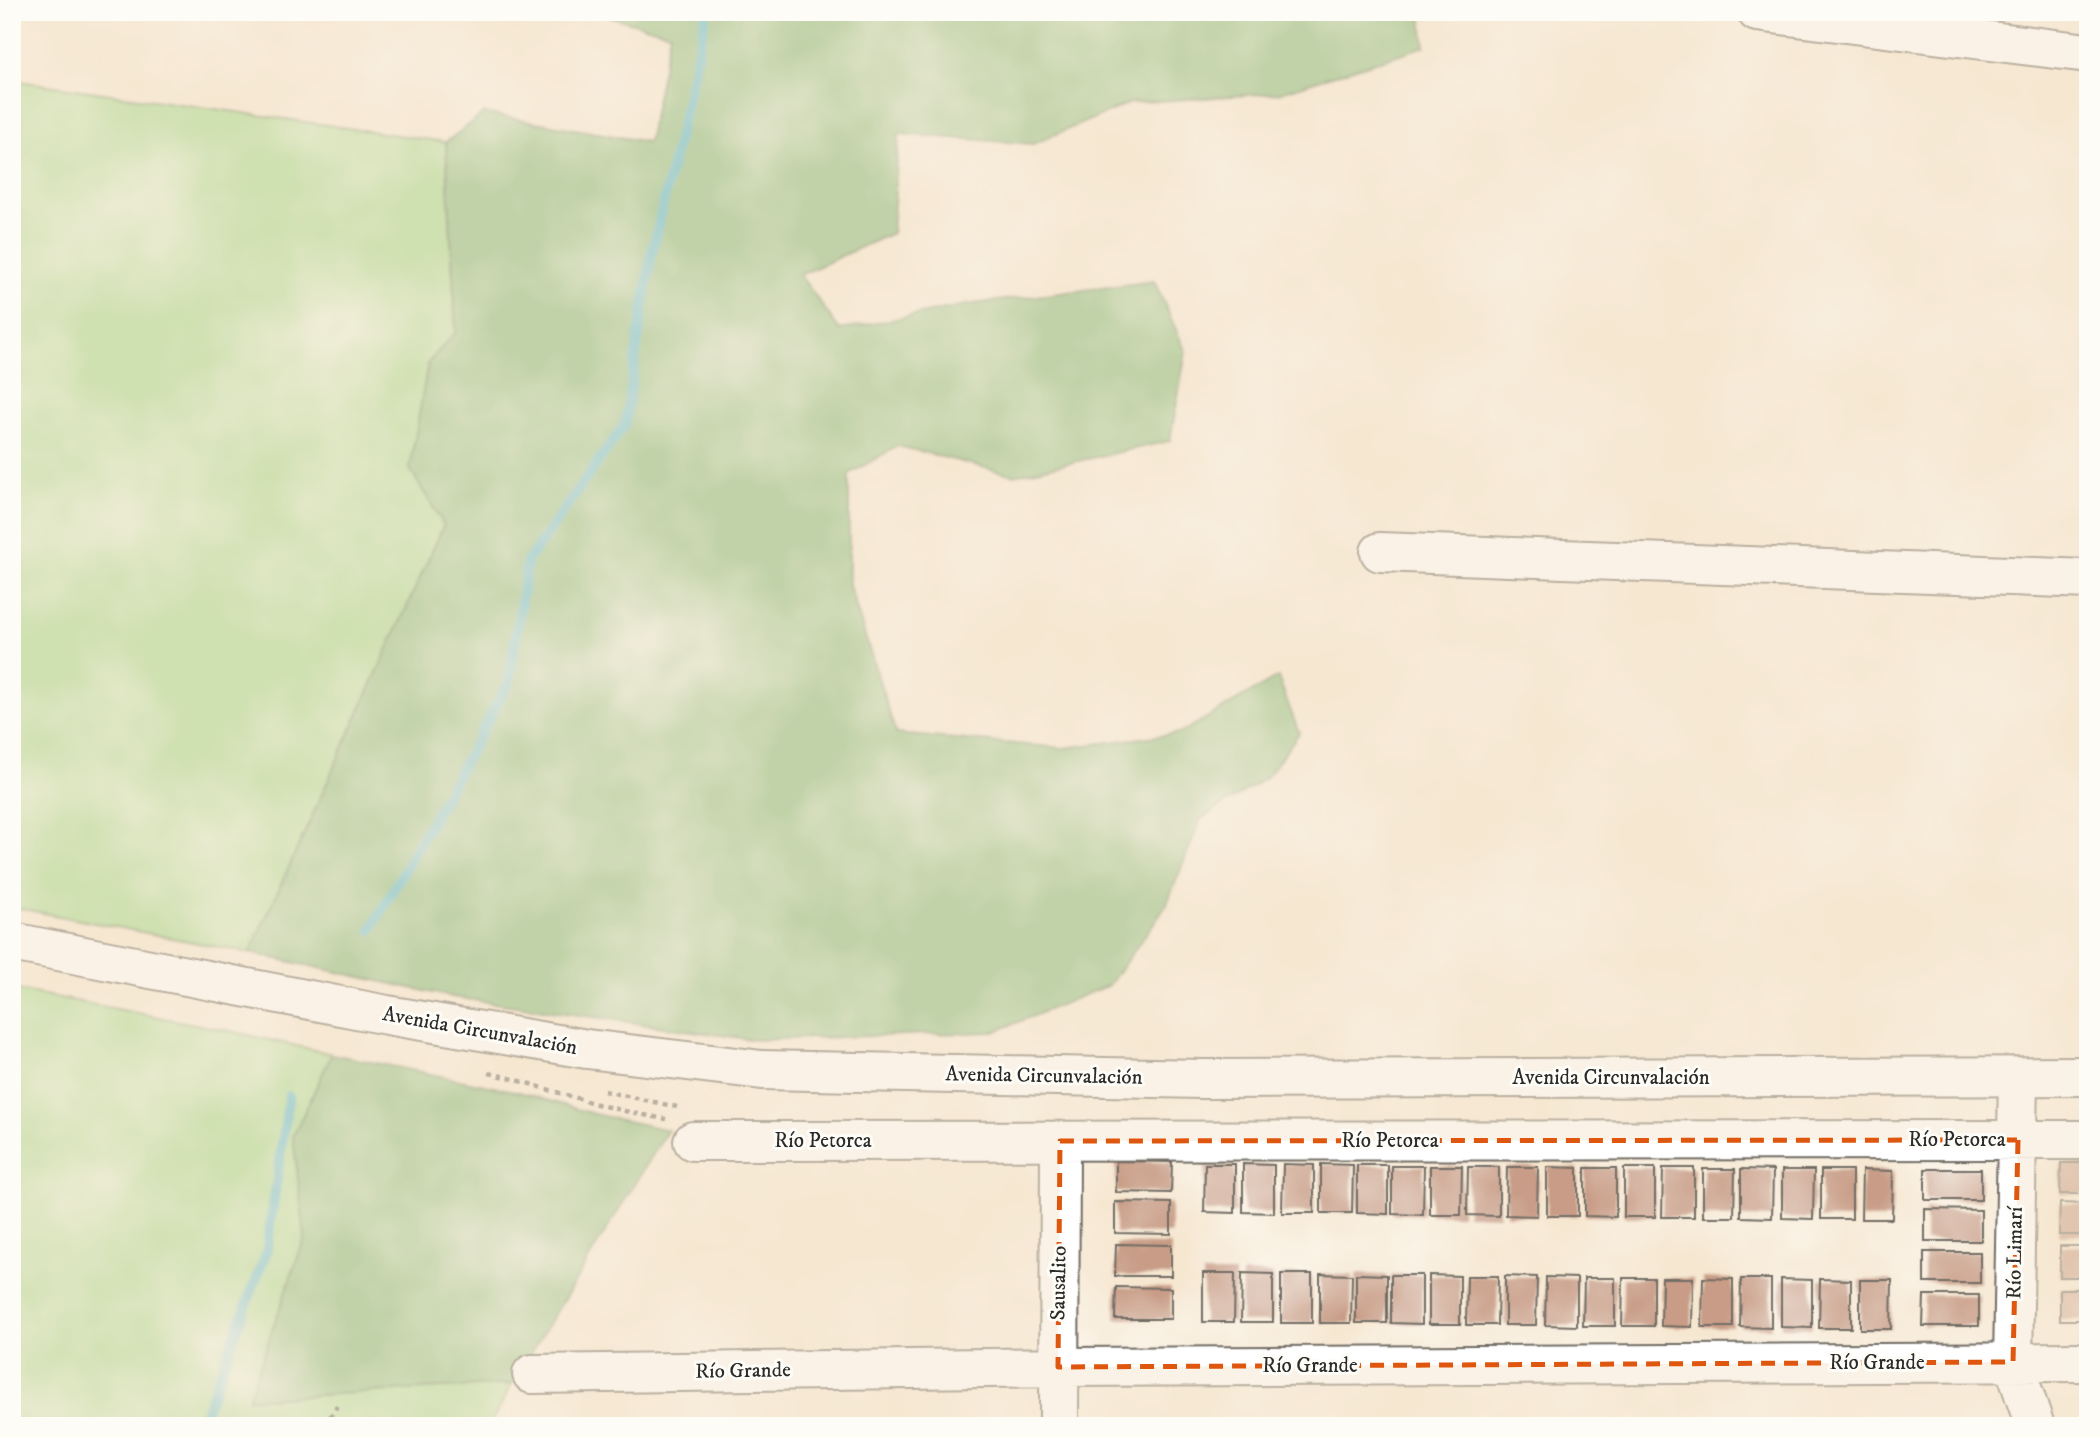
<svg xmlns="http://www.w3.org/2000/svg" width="2100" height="1438" font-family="'IM FELL DW Pica',serif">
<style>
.green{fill:#a0d889;stroke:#66825a;stroke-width:2}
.forest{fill:#80b875;stroke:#567250;stroke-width:2}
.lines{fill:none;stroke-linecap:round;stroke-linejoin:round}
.stream{stroke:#4bb5c9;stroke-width:10}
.building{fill:#c89c86}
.minor-casing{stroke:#726d65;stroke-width:42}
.major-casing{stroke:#726d65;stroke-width:42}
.path{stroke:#726d65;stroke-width:4.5;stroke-dasharray:5 5;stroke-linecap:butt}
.minor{stroke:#fff;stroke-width:38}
.major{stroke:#fff;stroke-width:38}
.marked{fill:none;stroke:#df570e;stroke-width:5;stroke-dasharray:14 9;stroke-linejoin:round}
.labels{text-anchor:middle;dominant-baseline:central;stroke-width:6;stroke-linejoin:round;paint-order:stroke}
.street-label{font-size:21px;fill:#2b2b2b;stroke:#fdfcf7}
</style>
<rect width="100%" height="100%" fill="#fdfcf7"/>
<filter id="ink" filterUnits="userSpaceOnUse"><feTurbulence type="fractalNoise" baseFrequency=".0143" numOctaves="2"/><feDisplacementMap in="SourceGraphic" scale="14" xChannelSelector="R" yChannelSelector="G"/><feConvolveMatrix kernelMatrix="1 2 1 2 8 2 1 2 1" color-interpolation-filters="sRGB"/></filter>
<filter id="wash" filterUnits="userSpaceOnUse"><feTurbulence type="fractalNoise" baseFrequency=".00686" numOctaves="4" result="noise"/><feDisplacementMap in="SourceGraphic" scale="28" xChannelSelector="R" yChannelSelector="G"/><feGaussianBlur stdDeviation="1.57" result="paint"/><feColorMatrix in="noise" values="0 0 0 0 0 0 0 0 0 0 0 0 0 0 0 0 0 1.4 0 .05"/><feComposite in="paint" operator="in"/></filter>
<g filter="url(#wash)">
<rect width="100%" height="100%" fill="#f6e7d1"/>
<path class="green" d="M12 80 446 142 456 332 428 363 410 469 444 525 250 953 12 907Z
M12 989 226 1030 332 1054 293 1136 305 1237 249 1399 512 1384 490 1426H12Z"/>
<path class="forest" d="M593 12H1421L1425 46 1278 93 1130 103 1033 144 899 134 892 233 800 275 840 330 965 305 1154 281 1186 352 1170 441 1014 475 898 446 849 474V585L896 734 1064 748 1180 733 1278 677 1299 733 1266 778 1201 819 1166 906 1109 985 994 1032 755 1040 452 997 250 953 444 525 410 469 428 363 456 332 446 142 484 113 648 142 670 33Z
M332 1054 519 1092 594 1114 668 1130 512 1384 248 1399 305 1237 293 1136Z"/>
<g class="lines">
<path class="stream" d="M371 930 509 682 527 562 625 424 652 252 707 12
M200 1426 266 1254 289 1096"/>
</g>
<g id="blocks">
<path class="building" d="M1116 1161 1172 1162 1171 1193 1116 1192Z
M2061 1163H2088V1194H2060Z
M1205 1164H1235V1213L1204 1212Z
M1243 1164 1274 1165V1213L1243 1212Z
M1283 1164 1314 1165V1213H1282Z
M1321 1164 1353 1165 1352 1213H1321Z
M1357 1165H1388V1214L1357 1213Z
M1392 1166H1424L1423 1215 1392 1214Z
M1430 1166H1462L1461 1215H1430Z
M1468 1167H1499V1216L1467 1215Z
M1507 1167H1538L1537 1216 1506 1215Z
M1547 1167 1578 1168V1216H1547Z
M1585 1168H1616V1217L1585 1216Z
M1624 1168H1655V1217H1624Z
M1663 1168H1694V1217H1662Z
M1703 1169H1735L1734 1217H1703Z
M1741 1169 1773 1170 1772 1218 1741 1217Z
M1925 1169H1981V1200H1925Z
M1782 1170H1814L1813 1219 1782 1218Z
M1821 1170H1852V1219H1821Z
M1862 1170 1893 1171 1892 1219H1861Z
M1115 1202 1171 1203V1234L1115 1233Z
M2060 1203 2088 1204V1235H2059Z
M1925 1209 1981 1210V1241H1925Z
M1116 1244 1171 1245V1276H1115Z
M2060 1246H2088V1277H2060Z
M1924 1252H1980V1283H1924Z
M1203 1273H1235L1234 1322H1203Z
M1242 1273 1273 1274V1322H1241Z
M1281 1274H1312V1323H1281Z
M1320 1274 1352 1275 1351 1323H1320Z
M1356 1274 1387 1275V1323H1356Z
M1391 1275H1422V1324L1391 1323Z
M1429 1275 1460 1276V1324H1429Z
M1467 1276H1498L1497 1325H1466Z
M1505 1276 1537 1277 1536 1325H1505Z
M1546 1277 1577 1278V1326L1545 1325Z
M1584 1278H1615V1326H1583Z
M1623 1278H1654V1326H1622Z
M1662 1278H1693L1692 1327 1661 1326Z
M1703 1278 1733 1279V1327H1702Z
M1741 1279H1771V1328L1740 1327Z
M1781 1279 1812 1280V1328L1781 1327Z
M1820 1279 1851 1280V1328H1819Z
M1860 1280H1892L1891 1329H1860Z
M1116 1287 1171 1288V1319H1115Z
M2060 1289H2088V1320H2060Z
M1924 1295H1979V1326H1923Z"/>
</g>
</g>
<g filter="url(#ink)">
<use href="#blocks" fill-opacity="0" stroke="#726d65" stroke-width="2"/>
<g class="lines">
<defs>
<path id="minor" d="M1757 12 2088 53
M1380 552 2088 579
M2018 1077 2013 1362 2035 1426
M693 1141 2088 1140
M532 1374 1058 1367 2088 1362
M1059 1426 1060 1141"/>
<path id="major" d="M12 942 387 1015 587 1049 762 1070 1202 1079 2088 1076"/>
</defs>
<use href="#minor" class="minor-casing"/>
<use href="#major" class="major-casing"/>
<path class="path" d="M489 1073C521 1080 548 1090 580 1099 608 1108 637 1114 666 1119
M604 1091 677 1107
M324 1426 337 1406"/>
<use href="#minor" class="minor"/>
<use href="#major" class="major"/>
</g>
</g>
<path d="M0 0H2100V1438H0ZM2018 1140 2013 1362 1058 1367 1060 1141Z" fill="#f6e7d1" fill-opacity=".55" fill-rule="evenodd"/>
<path class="marked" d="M2018 1140 2013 1362 1058 1367 1060 1141Z"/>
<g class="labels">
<g class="street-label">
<text transform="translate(480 1031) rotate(10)">Avenida Circunvalación</text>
<text transform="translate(1044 1076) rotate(1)">Avenida Circunvalación</text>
<text x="1611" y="1078">Avenida Circunvalación</text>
<text x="1957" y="1140">Río Petorca</text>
<text x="823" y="1141">Río Petorca</text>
<text x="1390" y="1141">Río Petorca</text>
<text transform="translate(2015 1253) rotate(-89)">Río Limarí</text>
<text transform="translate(1059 1283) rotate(-89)">Sausalito</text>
<text x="1877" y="1363">Río Grande</text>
<text x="1310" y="1366">Río Grande</text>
<text transform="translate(743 1371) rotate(-1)">Río Grande</text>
</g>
</g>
<rect width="2100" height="1438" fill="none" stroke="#fdfcf7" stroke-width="42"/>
</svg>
